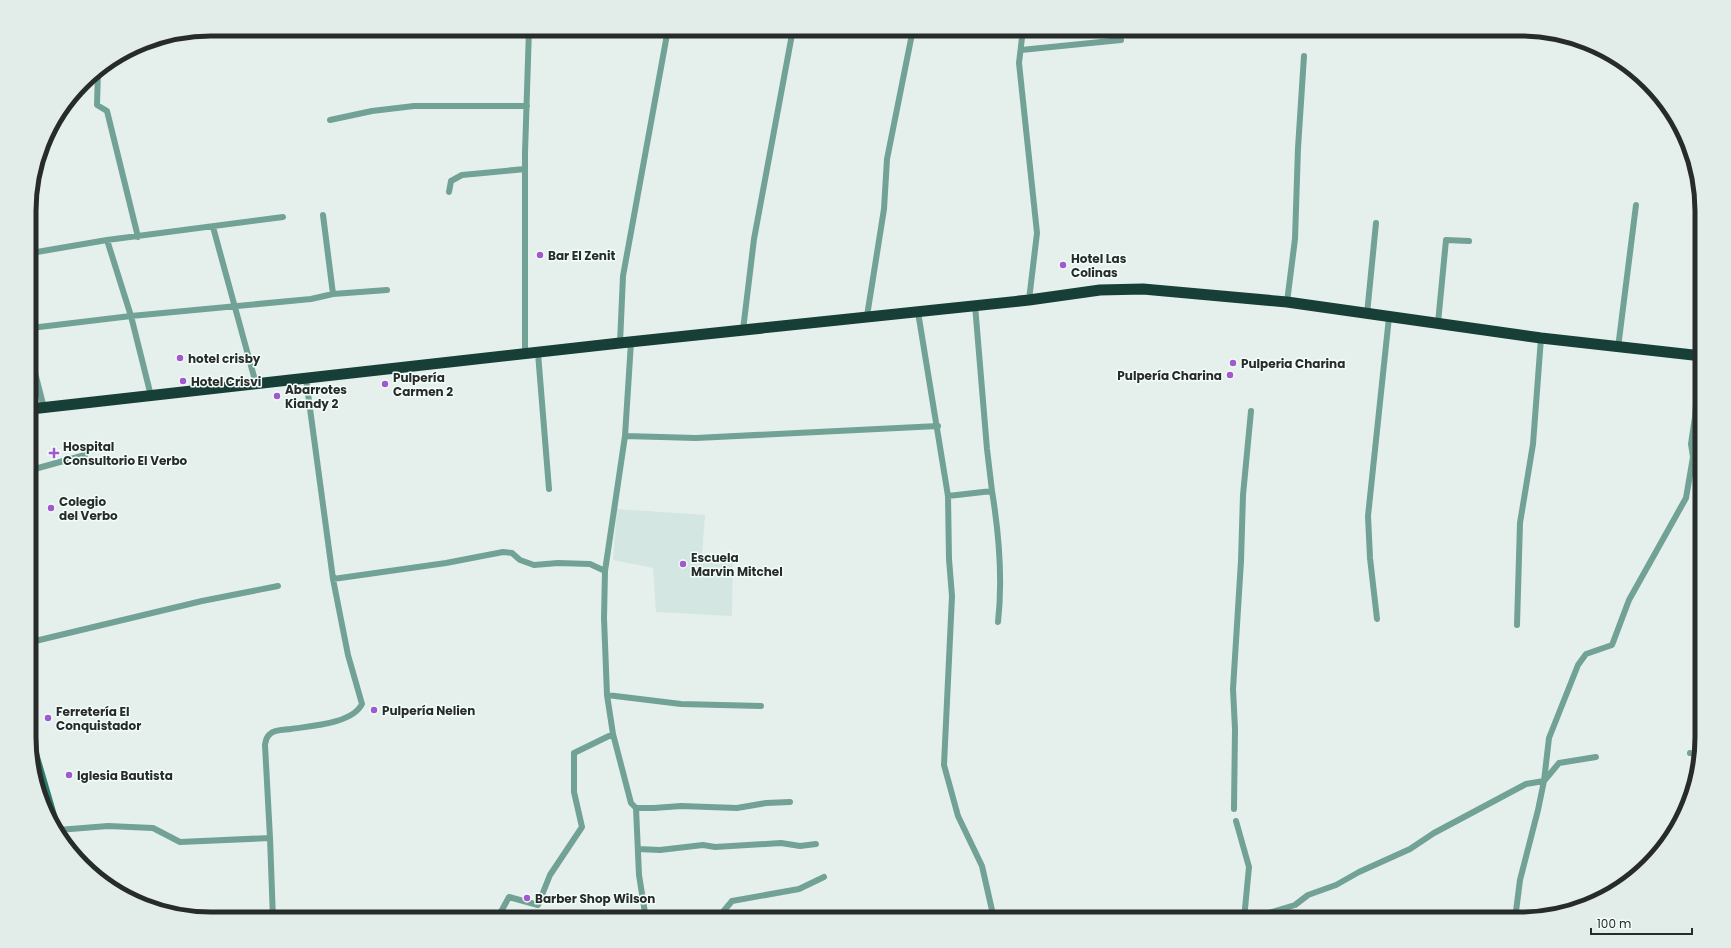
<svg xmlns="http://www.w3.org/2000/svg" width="1731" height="948" font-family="Poppins,sans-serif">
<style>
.built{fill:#d3e6e1}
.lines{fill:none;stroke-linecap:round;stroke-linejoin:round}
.street{stroke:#72a196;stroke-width:6}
.secondary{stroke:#2c7b6c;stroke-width:8}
.highway{stroke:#173f37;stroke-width:11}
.poi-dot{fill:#a159cd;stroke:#f2fdfa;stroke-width:1.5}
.labels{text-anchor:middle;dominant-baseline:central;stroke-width:3;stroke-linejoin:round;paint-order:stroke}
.poi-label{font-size:12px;font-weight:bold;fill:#272b2a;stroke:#f2fdfa;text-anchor:start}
.rim{fill:none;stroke:#272b2a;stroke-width:5}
</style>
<rect width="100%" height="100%" fill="#e5f0ed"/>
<path class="built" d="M617 509 705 515 702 554 733 556 732 616 656 612 653 568 613 560Z"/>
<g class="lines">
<path class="street" d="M1023 29 1019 63 1037 233 1029 300
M1021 50 1121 40
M98 70 97 105 107 111 138 237
M330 120 372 111 414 106H527
M449 192 451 181 462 175 525 169
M323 215 333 294
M213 227 256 384
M107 240 131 316 151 396
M31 253 107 240 283 217
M1287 302 1295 239 1298 148 1304 56
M918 312 948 496 949 559 952 596 944 765 958 816 982 866 994 919
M1367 314 1376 223
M867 316 884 209 887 159 913 29
M1438 323 1446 240 1469 241
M31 328 131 316 311 299 333 294 387 290
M743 330 754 239 793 29
M620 343 623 276 668 29
M1618 348 1636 205
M525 353V153L529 29
M538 353 549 489
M31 357 44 408
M625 436 696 438 938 426
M31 470 85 455
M992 491C999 534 1003 578 998 622
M948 496 992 491 987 449 975 305
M333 579 446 563 503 552 512 553 520 560 534 565 558 563 590 564 605 571
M1377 619 1370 558 1368 516 1389 317
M1517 625 1520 523 1533 444 1541 338
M31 642 202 601 278 586
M607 695 681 704 761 706
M613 734 631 803 636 808 639 875 646 919
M1690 753 1700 754
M636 808H654L681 806 737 808 766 803 790 802
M1234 809 1235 729 1233 689 1241 561 1243 495 1251 411
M1236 821 1249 867 1244 919
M58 830 108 826 153 828 180 842 270 838 265 745C266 740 266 737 270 734 275 729 284 730 291 729 310 726 352 724 362 704L348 655 333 579 306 379
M270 838 273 919
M638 849 660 850 703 845 715 847 781 843 800 846 816 844
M497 919 509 897 538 905 550 875 582 827 574 792V753L613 734 607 695 604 618 605 571 625 436 631 342
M717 919 732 901 799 889 824 877
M1249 919 1295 905 1308 895 1336 885 1359 872 1410 849 1434 833 1526 784 1544 781 1559 763 1596 757
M1515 919 1520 880 1538 810 1544 781 1549 738 1578 665 1586 654 1612 645 1629 600 1686 498 1693 457 1691 444 1695 417 1700 356"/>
<path class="secondary" d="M31 740 60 839"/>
<path class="highway" d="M31 409 620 343 1029 300 1100 290 1143 289 1287 302 1541 338 1702 356"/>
</g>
<g class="poi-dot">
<circle cx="540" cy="255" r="4"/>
<circle cx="1063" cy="265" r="4"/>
<circle cx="180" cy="358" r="4"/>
<circle cx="1233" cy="363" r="4"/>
<circle cx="1230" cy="375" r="4"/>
<circle cx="183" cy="381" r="4"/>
<circle cx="385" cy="384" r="4"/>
<circle cx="277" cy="396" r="4"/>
<path d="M52 447h4v4h4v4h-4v4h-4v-4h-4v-4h4z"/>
<circle cx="51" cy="508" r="4"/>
<circle cx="683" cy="564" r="4"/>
<circle cx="374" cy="710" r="4"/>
<circle cx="48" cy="718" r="4"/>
<circle cx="69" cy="775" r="4"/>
<circle cx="527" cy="898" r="4"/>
</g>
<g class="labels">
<g class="poi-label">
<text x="548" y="255">Bar El Zenit</text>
<text x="1071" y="258">Hotel Las<tspan x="1071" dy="14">Colinas</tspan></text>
<text x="188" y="358">hotel crisby</text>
<text x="1241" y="363">Pulperia Charina</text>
<text x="1222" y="375" text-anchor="end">Pulpería Charina</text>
<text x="393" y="377">Pulpería<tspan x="393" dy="14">Carmen 2</tspan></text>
<text x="191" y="381">Hotel Crisvi</text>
<text x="285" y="389">Abarrotes<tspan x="285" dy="14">Kiandy 2</tspan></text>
<text x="63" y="446">Hospital<tspan x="63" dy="14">Consultorio El Verbo</tspan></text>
<text x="59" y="501">Colegio<tspan x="59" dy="14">del Verbo</tspan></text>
<text x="691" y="557">Escuela<tspan x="691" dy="14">Marvin Mitchel</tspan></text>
<text x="382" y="710">Pulpería Nelien</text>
<text x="56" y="711">Ferretería El<tspan x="56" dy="14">Conquistador</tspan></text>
<text x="77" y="775">Iglesia Bautista</text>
<text x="535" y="898">Barber Shop Wilson</text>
</g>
</g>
<path d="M0 0H1731V948H0ZM211 36H1520A175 175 0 0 1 1695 211V737A175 175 0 0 1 1520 912H211A175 175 0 0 1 36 737V211A175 175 0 0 1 211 36Z" fill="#e2ece9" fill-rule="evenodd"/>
<path class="rim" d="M211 36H1520A175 175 0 0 1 1695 211V737A175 175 0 0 1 1520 912H211A175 175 0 0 1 36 737V211A175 175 0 0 1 211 36Z"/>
<path d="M1591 928v6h101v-6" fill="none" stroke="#272b2a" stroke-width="2"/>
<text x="1597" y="928" font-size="12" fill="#272b2a" stroke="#f2fdfa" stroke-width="3" paint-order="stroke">100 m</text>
</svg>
